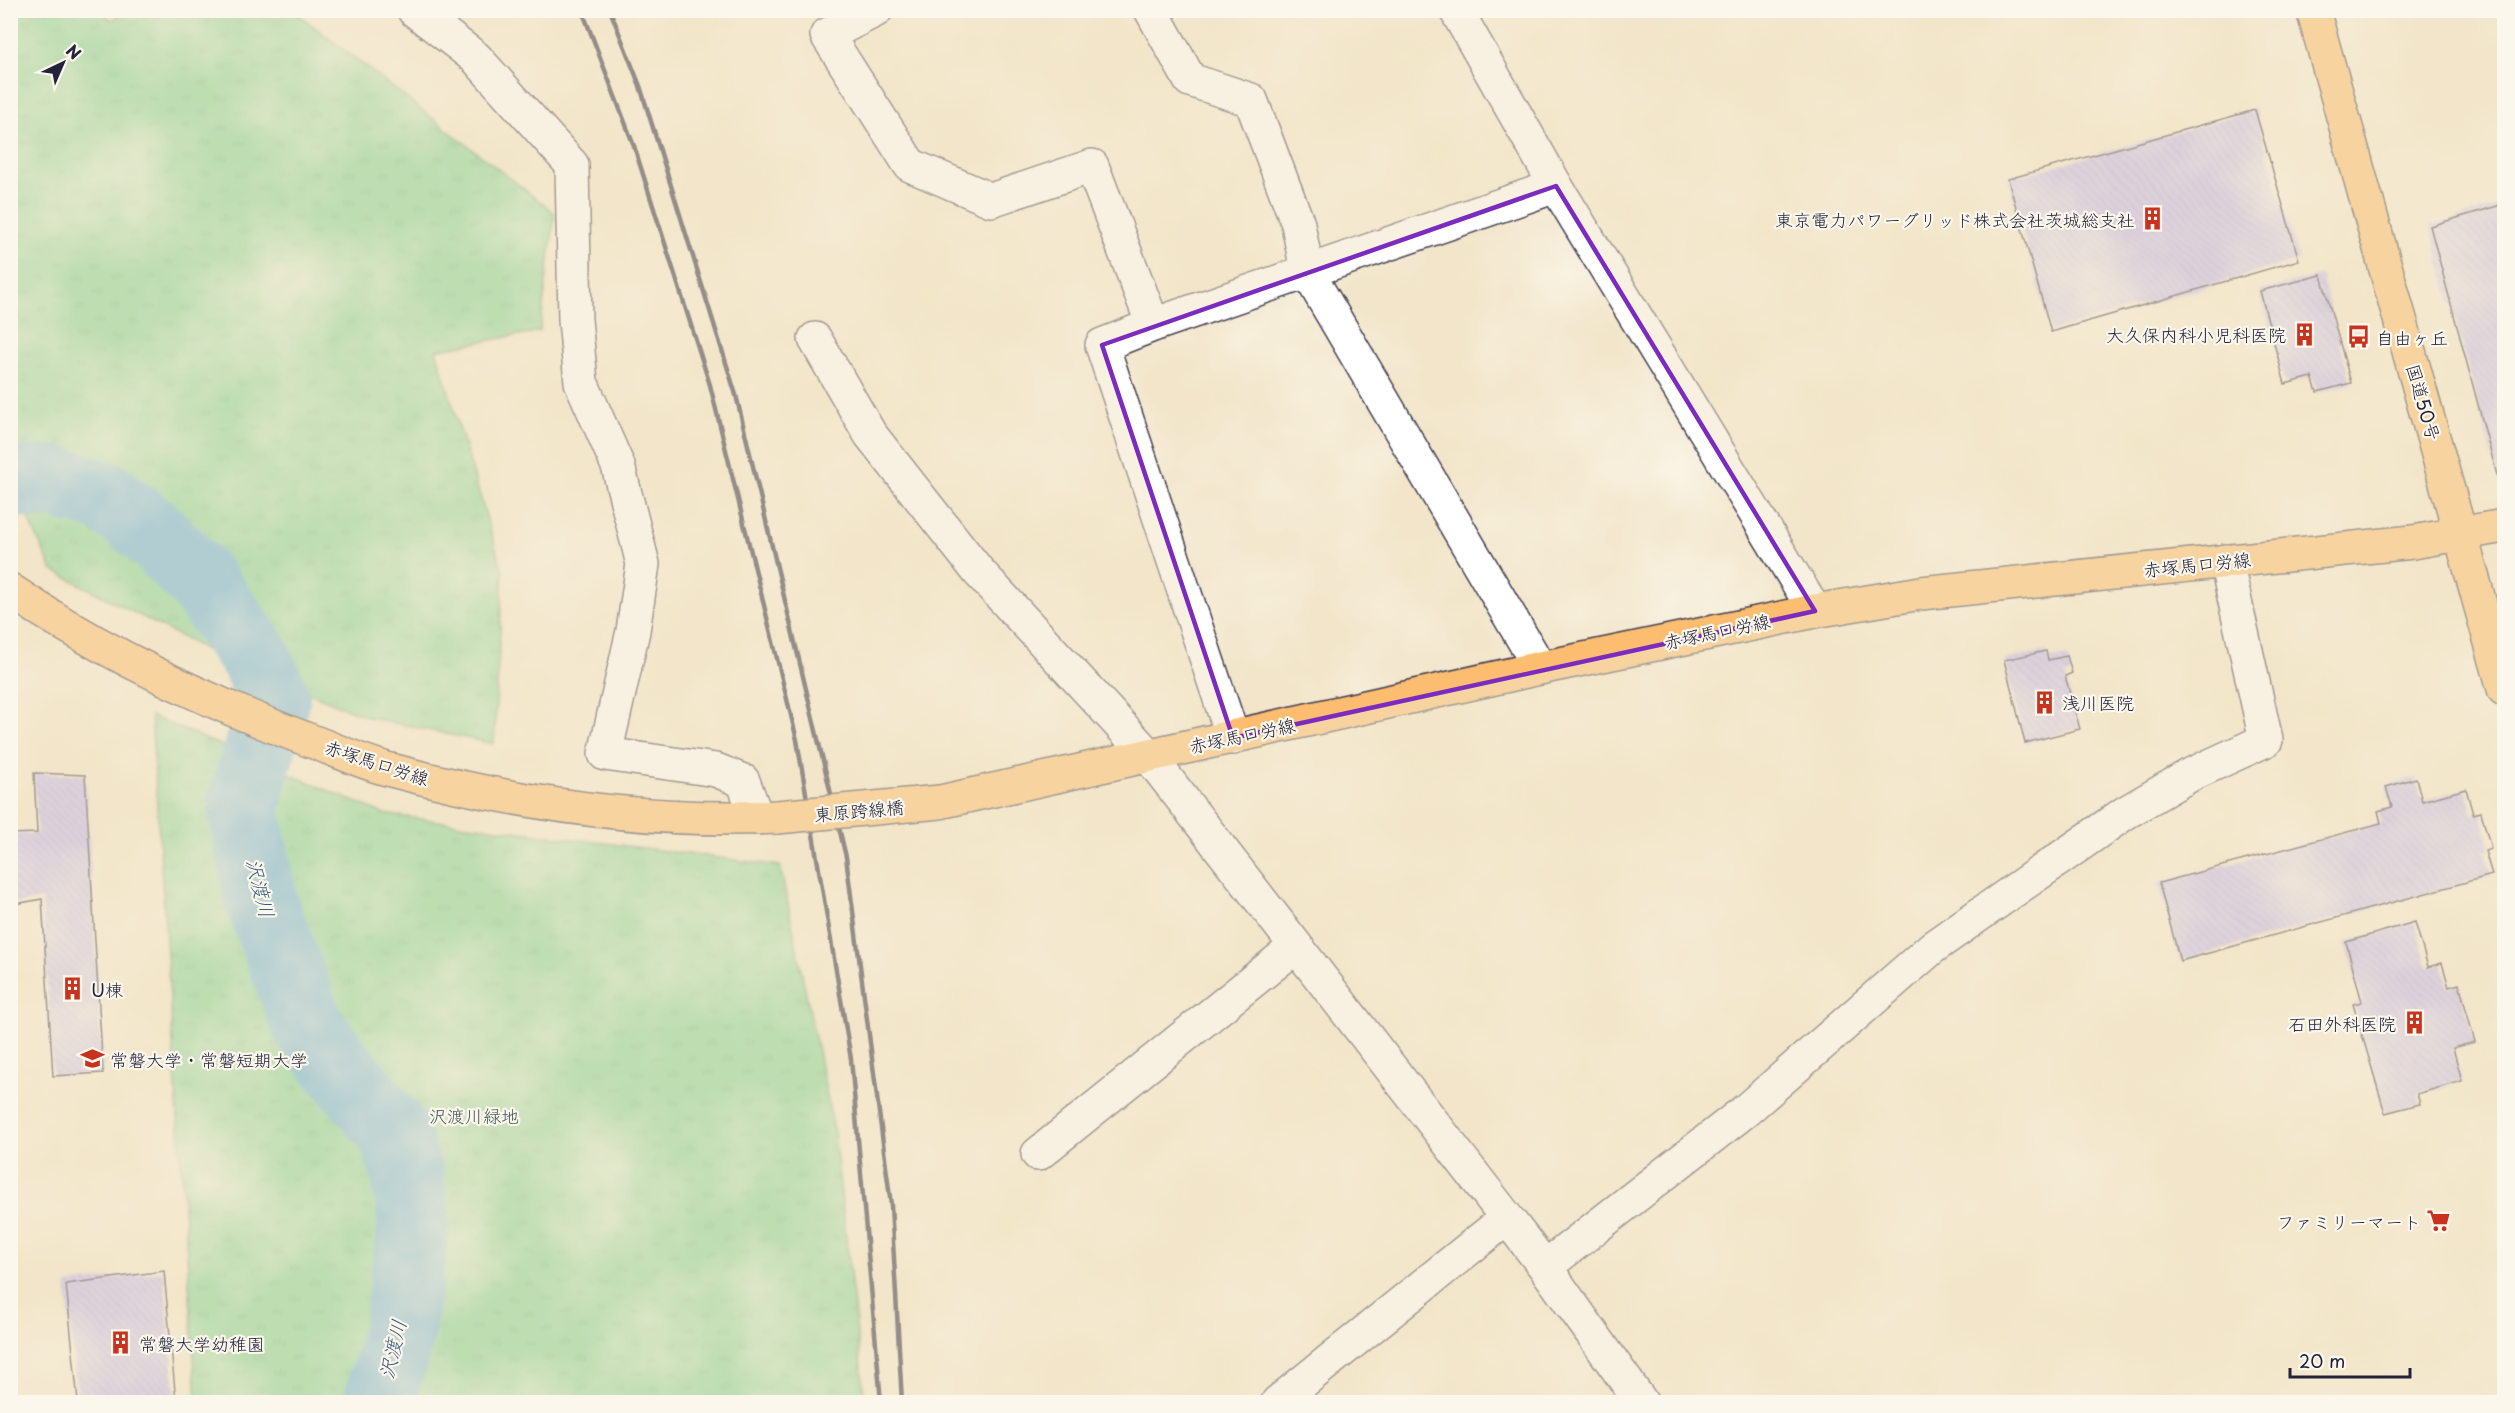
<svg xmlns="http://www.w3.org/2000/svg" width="2515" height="1413" font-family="'Playpen Sans','Klee One',sans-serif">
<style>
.park{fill:url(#park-tufts);stroke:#507a68;stroke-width:1.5}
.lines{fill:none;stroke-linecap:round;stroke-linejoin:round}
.river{stroke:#63b0dc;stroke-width:72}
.building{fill:url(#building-back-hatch)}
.minor-casing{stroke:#413f50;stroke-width:36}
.major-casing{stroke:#413f50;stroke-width:36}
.highway-casing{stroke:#413f50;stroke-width:36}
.minor{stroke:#fff;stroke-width:33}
.major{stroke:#fcbd6f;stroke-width:33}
.highway{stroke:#fcbd6f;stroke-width:33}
.rail{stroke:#22223b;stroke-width:4.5}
.major-bridge-casing{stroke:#413f50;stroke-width:36;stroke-linecap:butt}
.major-bridge{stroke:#fcbd6f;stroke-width:33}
.marked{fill:none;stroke:#7b2cbf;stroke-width:4.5;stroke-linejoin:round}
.labels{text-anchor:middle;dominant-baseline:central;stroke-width:4.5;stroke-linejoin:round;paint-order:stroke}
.poi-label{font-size:18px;fill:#22223b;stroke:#fbf7ec;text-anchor:start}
.street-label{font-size:18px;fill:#22223b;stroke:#fbf7ec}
.park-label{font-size:18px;fill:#3e5756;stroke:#fbf7ec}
.water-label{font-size:20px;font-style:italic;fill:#3c5b7b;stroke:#fbf7ec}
</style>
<defs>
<pattern id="park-tufts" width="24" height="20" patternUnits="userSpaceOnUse" patternTransform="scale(1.5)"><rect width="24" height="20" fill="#7ed396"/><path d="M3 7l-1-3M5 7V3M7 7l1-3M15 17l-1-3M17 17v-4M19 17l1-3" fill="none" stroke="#6db582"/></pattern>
<pattern id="building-back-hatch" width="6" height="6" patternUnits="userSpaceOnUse" patternTransform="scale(1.5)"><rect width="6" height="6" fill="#c3b8f4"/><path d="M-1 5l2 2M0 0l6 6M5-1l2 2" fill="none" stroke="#a79ed2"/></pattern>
</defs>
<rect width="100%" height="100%" fill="#fbf7ec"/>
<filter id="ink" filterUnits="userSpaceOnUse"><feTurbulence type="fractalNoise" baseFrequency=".0167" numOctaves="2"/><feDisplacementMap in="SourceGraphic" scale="12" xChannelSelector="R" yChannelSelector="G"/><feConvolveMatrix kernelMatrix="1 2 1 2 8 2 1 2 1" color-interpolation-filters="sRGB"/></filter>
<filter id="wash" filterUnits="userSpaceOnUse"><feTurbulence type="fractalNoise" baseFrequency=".008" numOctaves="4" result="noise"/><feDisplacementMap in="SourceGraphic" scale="24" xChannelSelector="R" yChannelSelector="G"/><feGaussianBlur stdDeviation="1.35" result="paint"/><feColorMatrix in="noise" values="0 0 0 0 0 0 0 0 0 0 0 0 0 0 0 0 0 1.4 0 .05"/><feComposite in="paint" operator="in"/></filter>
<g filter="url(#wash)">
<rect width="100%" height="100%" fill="#f2e5c9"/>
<path class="park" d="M10 11H101L112 20 124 11H294L555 213 540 331 436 350 503 572 494 744 367 717 210 652 52 570 11 481Z
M151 716 384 814 780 866 833 1125 865 1402H197Z"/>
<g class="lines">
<path class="river" d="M10 482 51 481 104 496 150 530 201 581 256 659 274 700 243 804 262 904 307 1024 338 1066 392 1130 407 1173 414 1225 398 1335 379 1402"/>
</g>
<g id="blocks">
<path class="building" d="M2255 110 2299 260 2051 332 2008 179Z
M2504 204V481L2497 475 2430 226Z
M2321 275 2351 383 2317 392 2312 377 2285 384 2260 291Z
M2046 651 2048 660 2067 656 2072 673 2065 676 2080 729 2025 743 2004 660Z
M34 773 85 775 103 1073 53 1076 42 899 10 905V834L37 833Z
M2416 778 2422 801 2466 789 2473 814 2481 812 2491 849 2485 851 2492 875 2180 961 2159 883 2381 823 2378 811 2392 807 2386 787Z
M2415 922 2428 967 2442 963 2449 987 2459 984 2475 1042 2453 1048 2462 1081 2417 1094 2420 1104 2385 1113 2353 1004 2362 1002 2346 942Z
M164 1271 176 1402H78L66 1284Z"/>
</g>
</g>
<g filter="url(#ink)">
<use href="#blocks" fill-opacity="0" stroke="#413f50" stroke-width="1.5"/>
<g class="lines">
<defs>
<path id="minor" d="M414 10 476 58 572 165 575 320 581 382 618 466 643 564 633 631 605 754 716 770 743 781 757 818
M876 10 827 35 910 165 991 200 1092 166 1153 325
M1151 10 1190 80 1251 100 1298 224 1307 271 1540 668
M1456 10 1556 186 1815 611
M815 339 870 434 978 571 1148 755 1545 1267 1641 1402
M1233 738 1102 345 1153 325 1556 186
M1038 1154 1295 947
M1545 1267 1745 1111 1933 947 2125 813 2190 775 2266 740 2226 561
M1278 1402 1507 1218"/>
<path id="major" d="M10 590C102 652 203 700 306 739 333 749 359 761 387 769 513 803 646 823 777 817
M940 802 1540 668 1815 611 1921 593 2413 542 2504 526"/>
<path id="highway" d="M2313 10 2504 689"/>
</defs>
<use href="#minor" class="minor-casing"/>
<use href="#major" class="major-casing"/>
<use href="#highway" class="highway-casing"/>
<use href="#minor" class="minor"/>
<use href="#major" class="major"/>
<use href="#highway" class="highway"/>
<path class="rail" d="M582 10 634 146 710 385 797 740 851 1059 881 1402
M610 10 640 86 736 395 846 857 891 1205 902 1402"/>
<defs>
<path id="major-bridge" d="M777 817 940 802"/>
</defs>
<use href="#major-bridge" class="major-bridge-casing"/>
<use href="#major-bridge" class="major-bridge"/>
</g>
</g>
<path d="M0 0H2515V1413H0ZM1556 186 1815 611 1233 738 1102 345Z" fill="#f2e5c9" fill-opacity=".55" fill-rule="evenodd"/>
<path class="marked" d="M1556 186 1815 611 1233 738 1102 345Z"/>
<defs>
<symbol id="building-bare" viewBox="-9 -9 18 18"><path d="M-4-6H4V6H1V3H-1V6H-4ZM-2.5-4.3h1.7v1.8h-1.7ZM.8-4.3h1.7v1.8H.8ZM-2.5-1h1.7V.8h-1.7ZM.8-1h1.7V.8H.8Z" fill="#c8321e" stroke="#fbf7ec" stroke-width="2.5" paint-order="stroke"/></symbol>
<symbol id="bus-bare" viewBox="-9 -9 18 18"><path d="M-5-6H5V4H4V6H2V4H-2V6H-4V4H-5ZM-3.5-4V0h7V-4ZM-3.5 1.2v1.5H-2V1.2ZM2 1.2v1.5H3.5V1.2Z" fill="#c8321e" stroke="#fbf7ec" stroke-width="2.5" paint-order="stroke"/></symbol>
<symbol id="university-bare" viewBox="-9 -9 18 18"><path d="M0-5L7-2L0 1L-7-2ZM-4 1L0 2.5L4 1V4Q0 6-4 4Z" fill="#c8321e" stroke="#fbf7ec" stroke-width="2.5" paint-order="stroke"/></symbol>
<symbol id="supermarket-bare" viewBox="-9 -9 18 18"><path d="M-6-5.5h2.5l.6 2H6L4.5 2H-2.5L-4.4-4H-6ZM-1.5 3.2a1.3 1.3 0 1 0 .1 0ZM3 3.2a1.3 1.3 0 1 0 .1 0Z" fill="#c8321e" stroke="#fbf7ec" stroke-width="2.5" paint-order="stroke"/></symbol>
</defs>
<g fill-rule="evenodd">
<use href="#building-bare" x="2136" y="202" width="33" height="33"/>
<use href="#building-bare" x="2288" y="318" width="33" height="33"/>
<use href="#bus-bare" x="2342" y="320" width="33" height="33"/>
<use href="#building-bare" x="2028" y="686" width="33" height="33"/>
<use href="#building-bare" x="56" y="972" width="33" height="33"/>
<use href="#building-bare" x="2398" y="1006" width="33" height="33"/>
<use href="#university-bare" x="76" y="1042" width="33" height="33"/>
<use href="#supermarket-bare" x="2422" y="1204" width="33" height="33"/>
<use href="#building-bare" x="104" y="1326" width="33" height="33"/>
</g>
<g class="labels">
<g class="poi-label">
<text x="2135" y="219" text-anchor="end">東京電力パワーグリッド株式会社茨城総支社</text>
<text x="2286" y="334" text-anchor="end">大久保内科小児科医院</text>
<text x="2376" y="337">自由ヶ丘</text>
<text x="2062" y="702">浅川医院</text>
<text x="91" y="989">U棟</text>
<text x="2396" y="1023" text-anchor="end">石田外科医院</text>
<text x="110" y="1059">常磐大学・常磐短期大学</text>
<text x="2421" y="1221" text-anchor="end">ファミリーマート</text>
<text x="139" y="1343">常磐大学幼稚園</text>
</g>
<g class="street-label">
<text transform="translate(2424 402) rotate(74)">国道50号</text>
<text transform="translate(2197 564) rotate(-6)">赤塚馬口労線</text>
<text transform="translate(1717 631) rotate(-12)">赤塚馬口労線</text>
<text transform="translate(1242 735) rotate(-12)">赤塚馬口労線</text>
<text transform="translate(377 762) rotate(18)">赤塚馬口労線</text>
<text transform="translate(859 810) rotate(-5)">東原跨線橋</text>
</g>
<g class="park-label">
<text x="474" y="1115">沢渡川緑地</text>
</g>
<g class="water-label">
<text transform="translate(261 888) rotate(76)">沢渡川</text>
<text transform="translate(392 1349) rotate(-77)">沢渡川</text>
</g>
</g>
<rect width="2515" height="1413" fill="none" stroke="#fbf7ec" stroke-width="36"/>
<g transform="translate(63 63) rotate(44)" stroke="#fbf7ec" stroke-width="4.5" paint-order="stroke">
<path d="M0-4.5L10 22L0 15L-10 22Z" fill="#22223b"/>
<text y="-9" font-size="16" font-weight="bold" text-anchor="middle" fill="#22223b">N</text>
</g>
<path d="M2290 1368v9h120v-9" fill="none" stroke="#22223b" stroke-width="3"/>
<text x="2299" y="1368" font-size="18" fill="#22223b" stroke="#fbf7ec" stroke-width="4.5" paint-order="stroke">20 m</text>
</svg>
